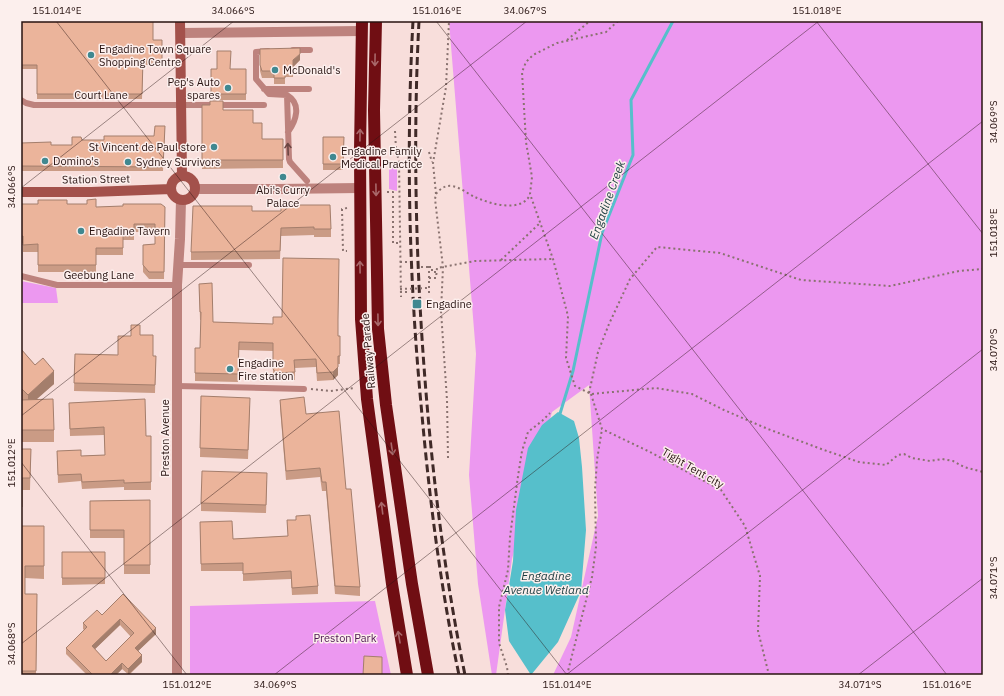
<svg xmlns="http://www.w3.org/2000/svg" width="1004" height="696" font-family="'IBM Plex Sans',sans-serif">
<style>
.green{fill:#ec98f0}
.water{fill:#56bfcb}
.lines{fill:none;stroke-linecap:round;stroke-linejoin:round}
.stream{stroke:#56bfcb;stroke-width:3}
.path{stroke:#89726f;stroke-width:2;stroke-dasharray:2 3;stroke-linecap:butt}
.lane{stroke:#bd827d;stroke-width:6}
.street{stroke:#bd827d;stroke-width:10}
.secondary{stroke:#a3514b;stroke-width:10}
.highway{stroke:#700e13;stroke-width:12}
.rail{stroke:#402a28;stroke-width:3;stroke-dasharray:8 4;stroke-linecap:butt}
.path-bridge{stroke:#89726f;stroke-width:2;stroke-dasharray:2 3;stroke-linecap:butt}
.wall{fill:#ca9b85;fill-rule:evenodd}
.shaded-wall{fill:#a47e6c}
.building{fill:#ebb49b;stroke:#a47e6c;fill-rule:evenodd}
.oneway{stroke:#a8686a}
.oneway2{stroke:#6b4542}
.ticks{fill:none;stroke:#281311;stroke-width:1;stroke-opacity:0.45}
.poi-dot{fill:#408890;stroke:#fcefed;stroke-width:1.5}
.labels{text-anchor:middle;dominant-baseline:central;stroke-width:3;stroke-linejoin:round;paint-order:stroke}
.poi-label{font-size:11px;fill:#281311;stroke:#fcefed;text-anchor:start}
.street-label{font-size:11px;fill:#281311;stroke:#fcefed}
.park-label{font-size:11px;fill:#4d1551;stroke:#fcefed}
.water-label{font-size:12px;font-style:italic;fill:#1b3b3f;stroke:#fcefed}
.neatline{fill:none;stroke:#281311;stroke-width:1.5}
.ticks-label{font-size:10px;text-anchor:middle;fill:#281311}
</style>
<rect width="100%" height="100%" fill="#f8dedb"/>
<path class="green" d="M449 21H983V675H553L571 637 598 516 589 385 552 412 512 559 496 675H492L478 584 469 475 476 354Z
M389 165 397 167V191L389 189Z
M21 281 56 288 58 303H21Z
M375 601 391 675H190V606Z"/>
<path class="water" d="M558 412 574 421 579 438 582 467 586 530 581 591 558 642 531 675 509 641 505 610 513 561 516 510 528 448 542 425Z"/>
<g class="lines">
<path class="stream" d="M559 417 573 371 602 233 633 155 631 100 673 21"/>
<path class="path" d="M618 21 606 32 557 43 533 55 526 62 522 72 526 142 532 177 530 194 553 259 568 316 566 358 575 386 591 394 656 388 692 394 724 410 768 429 824 450 859 462 886 465 898 455 904 454 912 458 930 461 942 459 953 461 964 467 983 472
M567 40 590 21
M395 131 396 149 399 162 401 297
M429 152 432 162
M387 192H393V243H399
M436 194C440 189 445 185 452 186 460 187 468 194 475 197 490 204 521 213 530 195
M347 208 342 209 343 251H347
M501 260 540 223
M400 262H409
M421 267H428
M428 267H429V295
M429 267H432V272H436
M429 278H436L437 268 475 261 553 259
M401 293V292H410
M311 389 330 391 354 388
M589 393 598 352 609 324 630 279 657 247 720 253 801 280 890 286 959 271 983 269
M591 394 602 429 650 452 721 490 745 526 760 576 758 631 769 675
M448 458 447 400 441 311 443 267 435 199 436 194 433 163 446 87 449 21
M508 675 507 667 499 643V607L508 570 510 537 518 476 522 451 528 432 542 421 550 413
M567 675 592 577 596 547 595 490 597 460 602 429"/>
<path class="lane" d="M293 50H310
M268 51 256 52V79L269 94 287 95 289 159 290 162 307 181
M264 89H309
M287 95C302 104 296 121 288 132
M21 100 26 103 34 105H264
M178 265H249
M21 276 57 285H177
M177 386 304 389"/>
<path class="street" d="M181 33 361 31
M195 189H277L360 188
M177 675V285L180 239 181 200"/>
<path class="secondary" d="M180 21 182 176
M171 188a12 12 0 1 1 24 0a12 12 0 1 1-24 0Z
M21 192H91L171 189"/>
<path class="highway" d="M362 21 360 151 361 319 367 399 392 584 407 675
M376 21 374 110 378 329 386 405 412 584 428 675"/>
<path class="rail" d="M413 21C406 149 409 276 421 404 429 495 440 585 459 675
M419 21C414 116 415 210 420 305 427 429 440 553 465 675"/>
<path class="path-bridge" d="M400 289 428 288"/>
</g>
<path class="wall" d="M21 21 153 40H162V65H143L142 99H37V69H21Z
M260 49 300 60 293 67V77H285V84H274V78H262L260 71Z
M211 69H246V100H211Z
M202 105 223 110 262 139H283V168L202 169Z
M165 126 163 171H21V143L51 145H72L82 140H104L154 136Z
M323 137H344L343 170H323Z
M21 204H67L96 207H165L164 279H149L143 272V245L155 244V232H134V240H123V255H96V272H38V252H23V243H21Z
M252 211 331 229V237H314V235L281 236 280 259 191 260V252Z
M199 284 213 322 273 324 338 321V336H340V364H338V375L333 380 317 381 316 367 295 368V380L276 381 273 377V351L239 350 238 382 195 381V348H200L201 320H200Z
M140 335 153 356H156L155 393 74 391 75 354 118 355 131 336Z
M21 349 35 365 54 384 36 399 54 430V442H21Z
M201 396 250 406 248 459 200 457Z
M280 400 306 414 346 489 360 587V596L335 594 326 491H322L320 477 286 480 280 408Z
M69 410 146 436H151V490H124V487L82 489 81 481 58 483 57 451 81 456 105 455 104 435 70 436Z
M21 449H31L30 490H22V520H21Z
M267 481 266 513 201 511V503Z
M150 500V574H124V538H90V501Z
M287 520 318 586V594L292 595 291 579 243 581V571H201L200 522 233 539 288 536Z
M21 526H44V579L25 578V594H37L36 675H21Z
M62 552H105V584L62 585Z
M123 594 156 634 138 651 142 662 129 675 122 669 116 675H87L66 654V648L84 630 83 629V623L102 615ZM120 625 131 637 106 661 95 649Z"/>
<path class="shaded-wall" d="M300 54V60L293 67V60Z
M338 367V375L333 380V372Z
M54 371V384L28 407V395Z
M120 619V625L92 652V646Z
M156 628V634L135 654V648Z
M142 655V662L128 675V669Z
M122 663V669L116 675H110Z"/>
<path class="building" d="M21 21H153V40H162V60H143L142 94H37V65H21Z
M300 48V54L293 60V70H285V78H274V71H262L260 65V49Z
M217 51H231L230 69H246V94H211V69H217Z
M210 101H223V110H253V123H262V139H283V160H202V105H210Z
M155 126H165L163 167 21 166V143L51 142V145H72V137H81L82 140H104V136H154Z
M323 137H344L343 164H323Z
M96 199V207L123 206V204H161L165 207 164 272H149L143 265V245L155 244V224H134V232H123V248H96V265H38V244L23 245V236H21V204H38V200H67V204H87V200Z
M281 205H330L331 229H314V227L281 228 280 251 191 252 193 206H252V211H281Z
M283 258 339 259 338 319V336H340V356H338V367L333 372 317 373 316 359 294 360 295 372 276 373 273 369V343L239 342 238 374 195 373V348H200L201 312H200L199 284 212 283 213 322 273 324V317H282Z
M131 325H140V335H153V356H156L155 385 74 383 75 354 118 355V336H131Z
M21 349 35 365 43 358 54 371 28 395 21 388Z
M201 396 250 398 248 450 200 448Z
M304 397 306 414 339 411 346 489H351L360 587 335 586 326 482H322L320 468 286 471 280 400Z
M53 399 54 430H21V400Z
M145 399 146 436H151V482L124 483V480L82 482 81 474 58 475 57 451 81 450V456L105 455 104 427 70 429 69 403Z
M21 449H31L30 478H22V507H21Z
M202 471 267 473 266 505 201 503Z
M150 500V565H124V530H90V501Z
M310 515 318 586 292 588 291 571 243 574V563L201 564 200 522 232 521 233 539 288 536 287 520H296V516Z
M21 526H44V566H25V594H37L36 671H21Z
M62 552H105V578H62Z
M123 594 156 628 135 648 142 655 128 669 122 663 110 675H93L66 648 87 627 83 623 97 610 102 615ZM120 619 134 633 106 661 92 646Z
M364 656 382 657V675H363Z"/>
<defs><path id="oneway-shaft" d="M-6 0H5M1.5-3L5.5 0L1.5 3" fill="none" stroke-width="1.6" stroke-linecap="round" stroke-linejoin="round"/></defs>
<g class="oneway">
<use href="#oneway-shaft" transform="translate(375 60) rotate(91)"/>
<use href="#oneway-shaft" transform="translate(360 135) rotate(-89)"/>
<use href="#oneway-shaft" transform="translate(376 190) rotate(89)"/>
<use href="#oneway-shaft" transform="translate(360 267) rotate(-91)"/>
<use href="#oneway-shaft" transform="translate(378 320) rotate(89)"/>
<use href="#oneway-shaft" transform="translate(392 449) rotate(82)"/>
<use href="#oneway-shaft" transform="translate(382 508) rotate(-97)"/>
<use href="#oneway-shaft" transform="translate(399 637) rotate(-100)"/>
</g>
<use class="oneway2" href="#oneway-shaft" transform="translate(288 149) rotate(-92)"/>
<path class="ticks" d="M56 21 567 675M436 21 947 675M816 21 983 234M21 188 234 21M21 416 527 21M21 462 187 675M21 644 819 21M274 675 983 121M566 675 983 349M858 675 983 578"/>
<g class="poi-dot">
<circle cx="91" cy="55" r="4"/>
<circle cx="275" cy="70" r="4"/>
<circle cx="228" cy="88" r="4"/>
<circle cx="214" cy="147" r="4"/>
<circle cx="333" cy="157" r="4"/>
<circle cx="45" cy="161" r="4"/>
<circle cx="128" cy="162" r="4"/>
<circle cx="283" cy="177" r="4"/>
<circle cx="81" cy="231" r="4"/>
<rect x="412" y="299" width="10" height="10" rx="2"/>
<circle cx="230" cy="369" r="4"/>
</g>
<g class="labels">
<g class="poi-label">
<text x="99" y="49">Engadine Town Square<tspan x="99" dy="13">Shopping Centre</tspan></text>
<text x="283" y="70">McDonald's</text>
<text x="220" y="82" text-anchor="end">Pep's Auto<tspan x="220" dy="13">spares</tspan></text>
<text x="206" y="147" text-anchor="end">St Vincent de Paul store</text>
<text x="341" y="151">Engadine Family<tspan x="341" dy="13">Medical Practice</tspan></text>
<text x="53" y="161">Domino's</text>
<text x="136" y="162">Sydney Survivors</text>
<text x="283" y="190" text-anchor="middle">Abi's Curry<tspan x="283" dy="13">Palace</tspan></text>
<text x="89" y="231">Engadine Tavern</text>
<text x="426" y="304">Engadine</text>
<text x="238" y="363">Engadine<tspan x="238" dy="13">Fire station</tspan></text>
</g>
<g class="street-label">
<text x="101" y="95">Court Lane</text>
<text transform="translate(96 179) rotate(-1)">Station Street</text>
<text x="99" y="275">Geebung Lane</text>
<text transform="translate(368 351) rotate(-95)">Railway Parade</text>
<text transform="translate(165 438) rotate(-90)">Preston Avenue</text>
<text transform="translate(693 468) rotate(30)">Tight Tent city</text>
</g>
<g class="park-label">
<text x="345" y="638">Preston Park</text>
</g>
<g class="water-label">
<text transform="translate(607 200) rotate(-70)">Engadine Creek</text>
<text x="546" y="575">Engadine<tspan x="546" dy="14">Avenue Wetland</tspan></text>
</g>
</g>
<rect width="1004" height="696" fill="none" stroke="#fcefed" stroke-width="44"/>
<rect x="22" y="22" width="960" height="652" class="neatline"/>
<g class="ticks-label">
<text x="57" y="14">151.014°E</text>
<text x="233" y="14">34.066°S</text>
<text x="437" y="14">151.016°E</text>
<text x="525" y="14">34.067°S</text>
<text x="817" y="14">151.018°E</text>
<text transform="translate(993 122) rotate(-90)" y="4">34.069°S</text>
<text transform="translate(11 187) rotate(-90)" y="4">34.066°S</text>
<text transform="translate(993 233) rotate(-90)" y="4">151.018°E</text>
<text transform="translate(993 350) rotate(-90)" y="4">34.070°S</text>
<text transform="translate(11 463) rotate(-90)" y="4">151.012°E</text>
<text transform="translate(993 578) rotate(-90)" y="4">34.071°S</text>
<text transform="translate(11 644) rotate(-90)" y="4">34.068°S</text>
<text x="187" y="688">151.012°E</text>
<text x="275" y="688">34.069°S</text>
<text x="567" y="688">151.014°E</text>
<text x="860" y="688">34.071°S</text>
<text x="947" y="688">151.016°E</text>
</g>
</svg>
